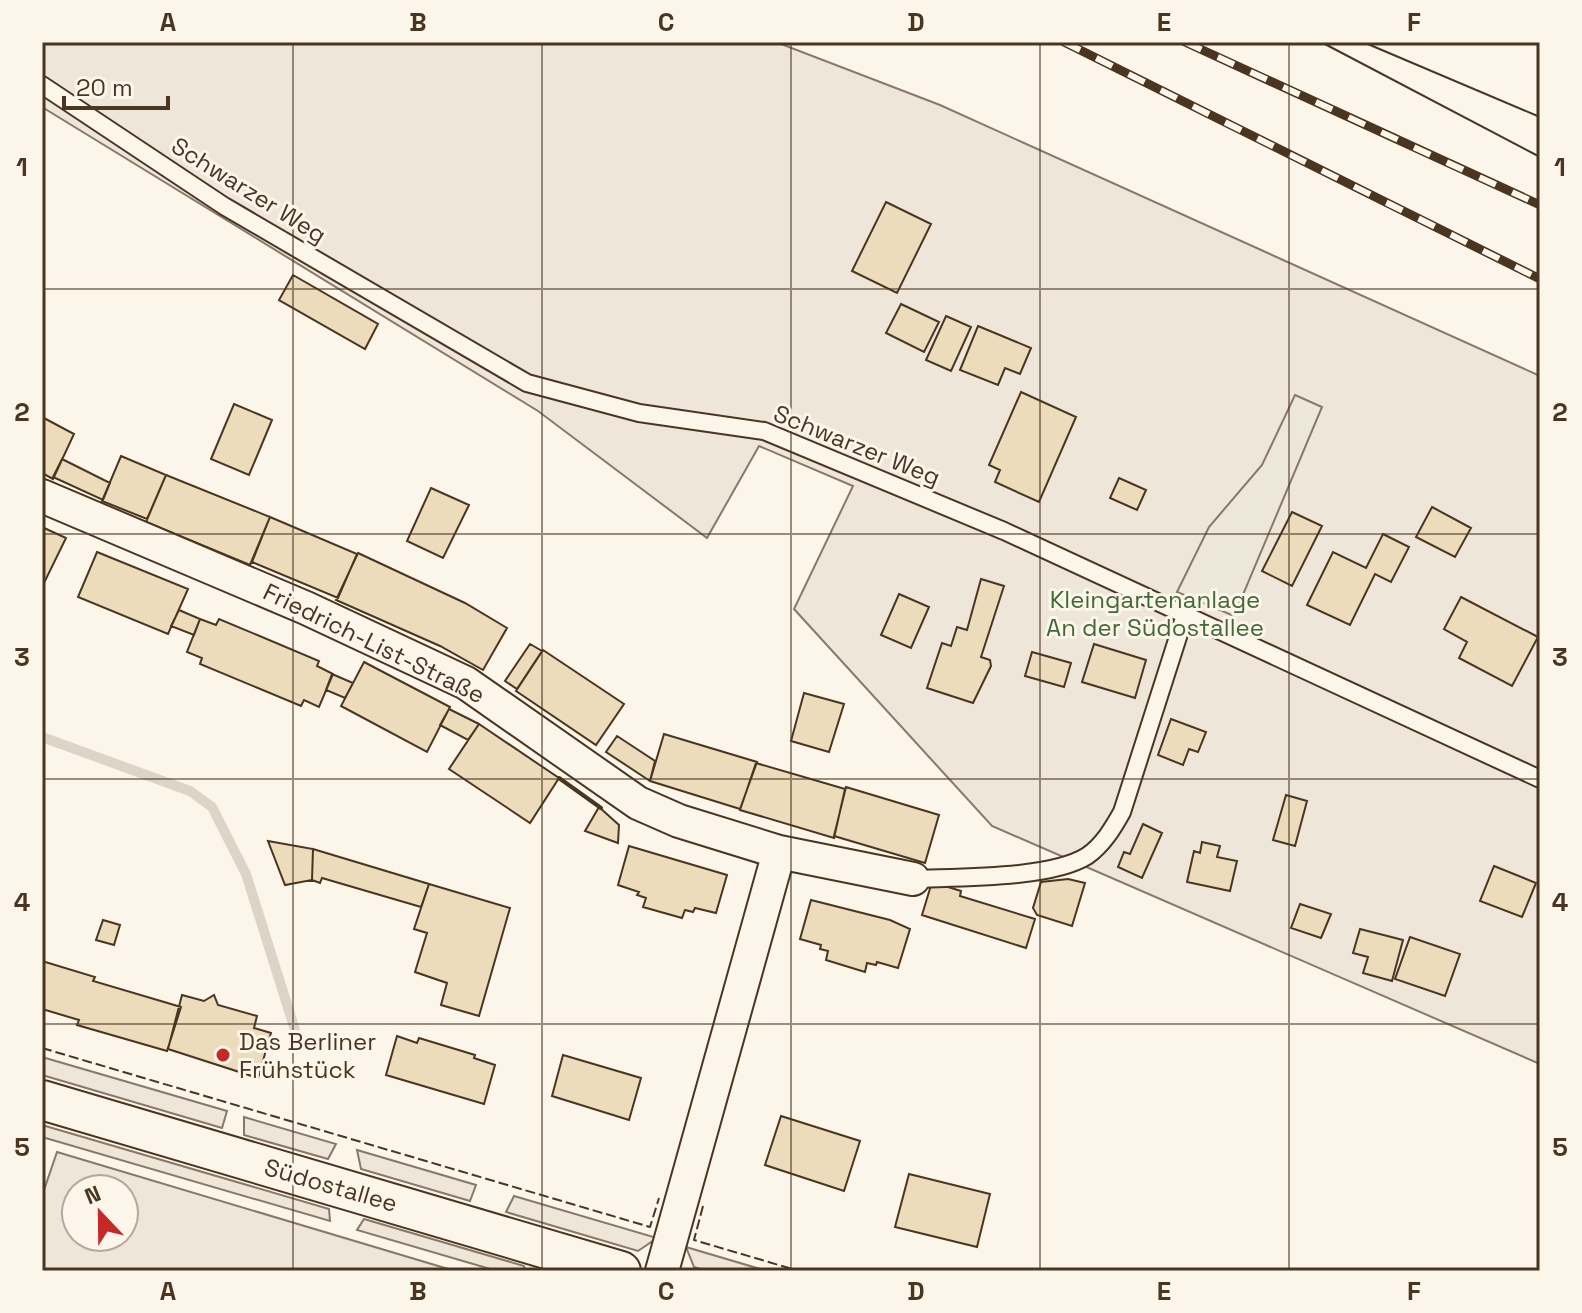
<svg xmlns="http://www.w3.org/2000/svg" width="1582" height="1313" font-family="'Space Grotesk',sans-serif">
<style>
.green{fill:#ede6d9;stroke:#887966;stroke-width:2;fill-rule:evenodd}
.parking{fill:#ede7d9;stroke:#887966;stroke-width:2}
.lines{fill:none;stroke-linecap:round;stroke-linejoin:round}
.stream{stroke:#dcd4c6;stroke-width:10}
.building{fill:#ecdcbc;stroke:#4a3520;stroke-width:2}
.service-casing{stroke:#4a3520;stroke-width:20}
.minor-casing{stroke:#4a3520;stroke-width:36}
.tertiary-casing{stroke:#4a3520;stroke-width:42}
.service{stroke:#fbf6e9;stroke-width:16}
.minor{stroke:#fbf6e9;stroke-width:32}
.tertiary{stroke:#fbf6e9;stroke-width:38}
.tram{stroke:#4a3520;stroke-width:2}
.rail-casing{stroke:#4a3520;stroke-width:9}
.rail{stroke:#fbf6e9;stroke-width:6;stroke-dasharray:18;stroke-linecap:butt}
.fence{stroke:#4a3520;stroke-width:2;stroke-dasharray:10 4;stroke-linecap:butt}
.wall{stroke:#4a3520;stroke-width:4}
.grid{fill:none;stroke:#4a3520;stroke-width:2;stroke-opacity:0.55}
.poi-dot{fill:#c62828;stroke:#fbf6e9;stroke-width:3}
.labels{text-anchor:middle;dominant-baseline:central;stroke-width:6;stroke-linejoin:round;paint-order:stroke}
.street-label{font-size:24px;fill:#4a3520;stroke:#fbf6e9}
.park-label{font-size:24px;fill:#436837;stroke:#fbf6e9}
.poi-label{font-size:24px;fill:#4a3520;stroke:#fbf6e9;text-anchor:start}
.neatline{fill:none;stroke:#4a3520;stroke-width:3}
.grid-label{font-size:26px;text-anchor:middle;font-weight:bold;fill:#4a3520}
</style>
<rect width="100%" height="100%" fill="#fbf6e9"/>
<path class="green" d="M42 42H776L940 105 1540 376V1064L992 826 794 609 853 486 759 446 707 538 538 411 42 107Z
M42 1057 227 1111 222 1128 42 1075Z
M244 1117 336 1144 328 1159 244 1135Z
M42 1125 329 1209 330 1221 42 1137Z
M357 1150 476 1185 470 1201 361 1169Z
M57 1152 455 1271H42V1196ZM124 1189V1237H76V1189Z
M514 1196 657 1238 638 1251 506 1212Z
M364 1219 524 1266 525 1271H497L357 1230Z
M686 1247 767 1271H706L694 1267Z"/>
<path class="parking" d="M1295 395 1322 407 1234 616 1177 592 1209 527 1262 465Z"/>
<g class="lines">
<path class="stream" d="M42 737 190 791 212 807 246 874 295 1030"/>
</g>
<path class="building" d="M886 202 931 224 897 293 852 271Z
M293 275 378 324 365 349 279 300Z
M901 304 939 322 924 352 886 333Z
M946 316 971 327 951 371 926 360Z
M978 326 1031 348 1020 374 1005 368 998 385 960 370Z
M1021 392 1076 417 1039 502 995 482 1000 470 989 465Z
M234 404 272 420 249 475 211 459Z
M42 417 74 434 53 479 42 473Z
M121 456 166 475 147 519 102 501Z
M62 459 110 483 103 500 53 477Z
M166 475 270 517 250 565 146 522Z
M1119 478 1146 490 1137 510 1110 498Z
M431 488 469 505 443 558 407 541Z
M1432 507 1471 528 1455 557 1416 537Z
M1292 512 1322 526 1292 586 1262 571Z
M270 517 357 554 338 598 252 562Z
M42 527 66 538 44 583 42 582Z
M1383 534 1409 547 1391 582 1375 574 1350 625 1307 605 1333 552 1366 568Z
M97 552 188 589 168 634 78 597Z
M358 553 465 603 507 628 483 670 440 646 336 600Z
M981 579 1004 586 981 657 990 660 991 666 973 703 927 688 942 643 951 646 957 627 967 630Z
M899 594 929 607 911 648 881 635Z
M1461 597 1538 637 1512 686 1459 658 1467 642 1444 629Z
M179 610 200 619 194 635 171 626Z
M200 619 216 625 219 619 319 661 317 666 333 674 319 707 304 700 301 706 200 664 202 658 187 652Z
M530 644 542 651 517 689 505 681Z
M1094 644 1146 660 1135 698 1082 682Z
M543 650 624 704 596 745 516 691Z
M1032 652 1071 663 1064 687 1025 676Z
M364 662 450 707 427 752 341 706Z
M332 674 353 683 345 698 326 690Z
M804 693 844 704 829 752 791 741Z
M449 709 479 724 468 740 440 725Z
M1171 719 1206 732 1198 752 1189 749 1183 765 1158 755Z
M479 724 559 778 530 823 449 769Z
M664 734 757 762 740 809 650 781Z
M617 736 655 761 650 781 606 752Z
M756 763 845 789 834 838 740 810Z
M846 787 939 815 925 863 834 836Z
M1286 795 1307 801 1295 846 1273 840Z
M599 807 619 825 618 843 585 831Z
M1143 824 1162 833 1142 878 1118 867 1124 852 1130 854Z
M268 841 313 849 312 880 285 885Z
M1202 842 1220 846 1217 857 1237 861 1230 891 1187 882 1194 851 1200 853Z
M629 846 727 875 716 913 695 908 693 912 685 910 682 918 643 907 646 898 637 895 639 892 618 885Z
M313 849 429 884 421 907 322 878 320 883 312 880Z
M1494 866 1536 883 1522 917 1480 901Z
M1068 879 1085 883 1072 926 1037 915 1033 908 1041 882Z
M932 882 961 891 960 896 1035 919 1026 948 922 915Z
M429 884 510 908 479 1016 441 1005 447 983 415 972 427 933 414 929Z
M811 900 890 920 910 929 898 968 877 962 876 965 867 963 865 972 826 960 828 951 820 949 821 945 800 939Z
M1300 904 1331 914 1321 938 1291 928Z
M103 920 120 925 114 945 96 940Z
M1360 929 1403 940 1392 981 1363 973 1368 957 1353 953Z
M1410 937 1460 954 1445 996 1395 979Z
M42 961 95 977 93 981 181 1007 167 1051 77 1025 79 1020 42 1009Z
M182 995 204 1001 214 995 218 1005 257 1016 254 1028 271 1033 258 1078 168 1049Z
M397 1036 417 1043 419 1038 475 1055 474 1058 495 1065 484 1104 386 1075Z
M563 1055 641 1078 629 1120 552 1096Z
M781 1116 860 1141 844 1191 765 1165Z
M909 1174 990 1194 977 1247 895 1227Z"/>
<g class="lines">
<defs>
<path id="service" d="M42 85 224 206 527 383 639 413 764 431 1004 531 1540 779
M913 879C959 877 1050 879 1087 856 1103 845 1113 828 1122 812L1185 615"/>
<path id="minor" d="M42 496 306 608 466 683 638 803 679 821 779 852 662 1271
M779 852 913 879"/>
<path id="tertiary" d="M42 1100 621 1271"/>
</defs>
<use href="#service" class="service-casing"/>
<use href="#minor" class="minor-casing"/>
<use href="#tertiary" class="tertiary-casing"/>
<use href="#service" class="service"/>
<use href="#minor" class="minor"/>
<use href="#tertiary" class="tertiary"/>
<path class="tram" d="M1321 42 1540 157
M1363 42 1540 117"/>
<defs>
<path id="rail" d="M1064 42 1540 279
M1185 42 1540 205"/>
</defs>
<use href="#rail" class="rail-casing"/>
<use href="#rail" class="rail"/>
<path class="fence" d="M42 1048 650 1227 659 1198
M703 1206 694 1240 799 1271"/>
<path class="wall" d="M559 778 601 808"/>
</g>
<path class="grid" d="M293 42V1271M542 42V1271M791 42V1271M1040 42V1271M1289 42V1271M42 289H1540M42 534H1540M42 779H1540M42 1024H1540"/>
<circle class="poi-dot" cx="223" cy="1055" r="8"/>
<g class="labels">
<g class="street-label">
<text transform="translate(249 190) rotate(32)">Schwarzer Weg</text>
<text transform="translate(857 445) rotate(22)">Schwarzer Weg</text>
<text transform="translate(374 643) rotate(26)">Friedrich-List-Straße</text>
<text transform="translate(331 1185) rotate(16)">Südostallee</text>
</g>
<g class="park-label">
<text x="1155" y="599">Kleingartenanlage<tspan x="1155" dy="28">An der Südostallee</tspan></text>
</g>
<g class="poi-label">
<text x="239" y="1041">Das Berliner<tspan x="239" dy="28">Frühstück</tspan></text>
</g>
</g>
<rect width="1582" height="1313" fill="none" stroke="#fbf6e9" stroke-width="88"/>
<g transform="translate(100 1213) rotate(338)"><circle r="38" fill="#fbf6e9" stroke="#b4a999" stroke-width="2"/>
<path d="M0-6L14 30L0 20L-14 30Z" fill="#c62828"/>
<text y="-12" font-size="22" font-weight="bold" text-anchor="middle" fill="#4a3520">N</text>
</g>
<path d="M64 96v12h104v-12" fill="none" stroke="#4a3520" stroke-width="4"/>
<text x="76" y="96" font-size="24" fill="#4a3520" stroke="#fbf6e9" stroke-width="6" paint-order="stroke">20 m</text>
<rect x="44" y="44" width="1494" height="1225" class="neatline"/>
<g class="grid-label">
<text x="168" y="31">A</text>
<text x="418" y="31">B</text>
<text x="666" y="31">C</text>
<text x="916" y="31">D</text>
<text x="1164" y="31">E</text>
<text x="1414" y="31">F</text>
<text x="22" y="176">1</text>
<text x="1560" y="176">1</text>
<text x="22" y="421">2</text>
<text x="1560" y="421">2</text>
<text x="22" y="666">3</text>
<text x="1560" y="666">3</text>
<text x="22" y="911">4</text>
<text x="1560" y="911">4</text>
<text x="22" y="1156">5</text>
<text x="1560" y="1156">5</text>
<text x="168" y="1300">A</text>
<text x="418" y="1300">B</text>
<text x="666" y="1300">C</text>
<text x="916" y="1300">D</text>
<text x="1164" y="1300">E</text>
<text x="1414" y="1300">F</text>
</g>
</svg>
